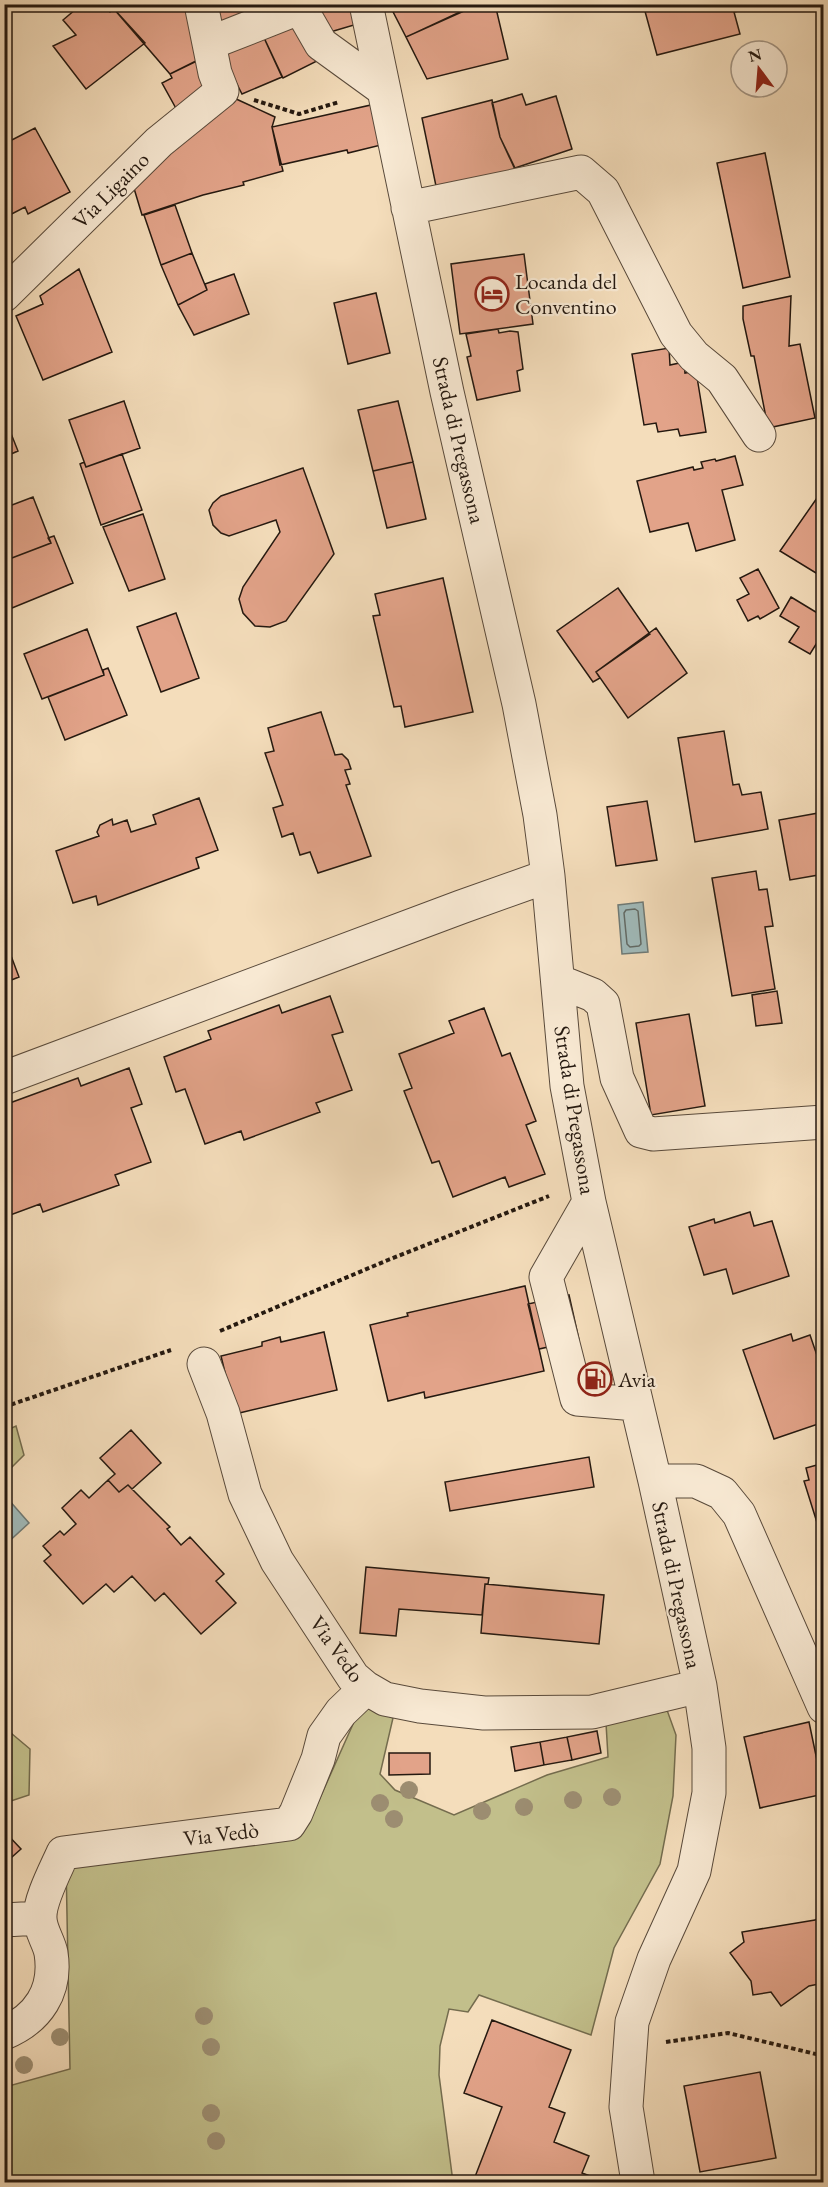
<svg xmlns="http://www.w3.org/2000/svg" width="828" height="2187" font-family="'EB Garamond',serif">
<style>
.green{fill:#c2bf8b;stroke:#746c4e;stroke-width:1.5}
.water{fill:#a0baba;stroke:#6f7a76;stroke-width:1.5}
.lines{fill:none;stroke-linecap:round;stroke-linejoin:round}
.shore{stroke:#626a65;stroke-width:1.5}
.building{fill:#e2a389;stroke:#251910;stroke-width:1.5}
.minor-casing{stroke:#594a3b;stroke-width:35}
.path{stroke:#251910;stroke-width:4;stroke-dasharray:4.5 3;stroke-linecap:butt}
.minor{stroke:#f8e9d3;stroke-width:33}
.tree{fill:#9c8d71}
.labels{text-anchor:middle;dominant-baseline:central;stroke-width:4.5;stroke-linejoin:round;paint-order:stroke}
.street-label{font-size:22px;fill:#251910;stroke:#f8e9d3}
.poi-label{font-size:22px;fill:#251910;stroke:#f8e9d3;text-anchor:start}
</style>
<rect width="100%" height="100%" fill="#f4ddbb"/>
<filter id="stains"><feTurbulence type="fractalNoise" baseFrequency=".00333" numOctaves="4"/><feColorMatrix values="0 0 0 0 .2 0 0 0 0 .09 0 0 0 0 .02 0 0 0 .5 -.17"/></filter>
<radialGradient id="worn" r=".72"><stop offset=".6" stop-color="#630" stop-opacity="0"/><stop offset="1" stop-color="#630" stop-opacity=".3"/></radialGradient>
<path class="green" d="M16 1426 24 1455 5 1474V1431Z
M362 1704 393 1718 380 1774 395 1790 454 1815 547 1775 608 1757 606 1723 667 1710 676 1735 673 1796 660 1864 614 1948 591 2035 479 1995 468 2012 449 2009 440 2046 439 2075 453 2182H5V2087L70 2069 66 1863 311 1818Z
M5 1728 30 1749 29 1795 5 1803Z"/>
<path class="water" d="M643 902 648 952 622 954 618 905Z
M8 1499 29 1523 5 1545V1502Z"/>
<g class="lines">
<path class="shore" d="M635 909 638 911 641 944 639 946 630 947 627 944 624 913 626 910Z"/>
</g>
<path class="building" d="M82 4H105L110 12 114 9 145 43 86 89 53 46 76 35 63 20Z
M120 4H199L210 54 170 74 114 9Z
M203 4H273L212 35Z
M312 4H351L354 25 320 35Z
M389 4H469L471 8 406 37Z
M477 4H495L508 59 427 79 406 37Z
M643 4H742L743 10 734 12 740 34 657 55Z
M298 11 323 58 283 78 259 27Z
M259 27 282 77 242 94 217 45Z
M207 56 206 92 178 112 162 83 172 78 170 74Z
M522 94 526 105 556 96 572 149 515 168 500 137 492 103Z
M234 98 275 117 272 127 283 171 243 182 244 185 203 195 142 215 133 185Z
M492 100 500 137 518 176 437 191 422 118Z
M371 105 381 145 348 153 347 150 280 165 272 127Z
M35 128 70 192 28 214 25 207 4 218V144Z
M765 153 790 277 743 288 717 163Z
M175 205 192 253 161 265 144 215Z
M192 253 207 290 178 305 161 265Z
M524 254 533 324 460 334 451 264Z
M79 269 112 352 43 380 16 316 43 304 40 296Z
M234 274 249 314 194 335 178 305 207 290 205 284Z
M376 293 390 353 348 364 334 303Z
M791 296 789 346 800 344 815 418 768 428 754 356H751L743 319V306Z
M498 329 499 333 510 331 518 332 523 369 517 371 520 391 477 400 467 357 471 356 466 334Z
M669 348 670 365 684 362 685 373 696 371 706 432 680 436 678 429 658 432 656 423 644 425 632 354Z
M124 401 140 448 86 467 69 420Z
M398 401 413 462 373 471 358 410Z
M4 416 18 451 4 457Z
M122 454 142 510 101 525 80 464 84 462 86 467Z
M735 456 743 485 722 490 735 540 696 551 688 523 650 532 637 481 693 467 694 470 703 468 701 462 715 459 716 461Z
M413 462 426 519 387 528 373 471Z
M303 468 334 554 286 621 270 627 255 626 243 613 239 599 243 587 280 532 276 520 229 536 221 533 213 525 209 510 213 503 221 496Z
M824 488V591L822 590 821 576 780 551Z
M33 497 51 543 4 561V508Z
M143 514 165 579 129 591 103 527Z
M54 536 73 583 12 608 4 590V561L51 543 48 538Z
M758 569 779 608 760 619 758 616 748 621 737 600 749 594 740 578Z
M443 578 473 712 405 727 401 706 394 707 373 616 380 615 375 594Z
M618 588 650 634 596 672 600 678 593 682 557 631Z
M791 597 824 617V645L818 641 810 654 789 642 799 627 780 616Z
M176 613 199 678 161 692 137 627Z
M656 628 687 673 628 718 596 672Z
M87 629 104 675 42 699 24 654Z
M108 668 127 715 65 740 48 697 104 675 103 670Z
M321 712 335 755 342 754 348 760 351 769 345 770 350 784 346 785 371 856 318 873 310 852 300 855 293 833 282 837 273 808 283 805 265 753 274 751 268 728Z
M724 731 733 785 739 784 742 795 761 792 768 829 695 842 678 738Z
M199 798 218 850 196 858 199 868 98 905 96 896 73 903 56 851 99 836 97 832 100 825 112 819 113 825 127 820 131 832 156 824 153 815Z
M647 801 657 860 616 866 607 807Z
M824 812V874L790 880 779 820Z
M756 871 759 890 767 889 773 926 765 927 775 989 732 996 712 878Z
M4 937 19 977 4 983Z
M824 949V974L817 951Z
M777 991 782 1023 756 1026 752 995Z
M330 996 343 1032 332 1035 352 1090 316 1103 320 1112 244 1140 241 1131 205 1144 185 1089 176 1092 164 1057 211 1039 208 1031 279 1005 282 1013Z
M484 1008 502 1056 510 1053 536 1121 526 1125 545 1174 509 1187 505 1177 453 1197 439 1161 432 1163 404 1091 412 1088 399 1054 454 1033 449 1021Z
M689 1014 705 1106 651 1115 636 1023Z
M129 1068 142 1104 131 1108 151 1162 115 1175 119 1185 43 1212 40 1204 5 1217 4 1114 10 1112 7 1104 78 1078 81 1086Z
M750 1212 754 1226 772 1221 789 1276 733 1294 726 1269 704 1275 689 1227 714 1219 715 1223Z
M525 1286 544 1371 425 1398 424 1392 388 1401 370 1325 408 1316 407 1313Z
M569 1295 579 1340 539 1349 528 1304Z
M324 1332 337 1390 235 1414 221 1356 262 1346V1342L280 1337 281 1342Z
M791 1334 793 1341 810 1335 824 1376V1422L774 1439 743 1350Z
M131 1430 161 1463 132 1489 128 1485 119 1492 108 1480 115 1474 100 1458Z
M589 1457 594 1487 450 1511 445 1482Z
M824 1463V1545L804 1481 809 1480 806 1468Z
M108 1480 119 1492 128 1485 170 1527 167 1529 181 1545 190 1537 224 1574 216 1581 236 1603 201 1634 164 1593 155 1601 132 1576 114 1592 106 1584 83 1604 44 1561 51 1555 43 1546 60 1531 64 1535 76 1524 62 1508 81 1490 89 1498Z
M366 1567 489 1578 488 1584H485L482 1615 399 1609 396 1636 360 1633Z
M485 1584 604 1595 599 1644 481 1633Z
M809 1722 824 1794 760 1808 744 1737Z
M597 1731 601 1753 572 1760 567 1737Z
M567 1737 572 1760 544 1765 540 1742Z
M540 1742 544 1765 515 1771 511 1747Z
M389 1753H430V1774L389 1775Z
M4 1831 21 1849 4 1864Z
M824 1914V1983L809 1986 781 2006 771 1992 753 1995 751 1981 730 1953 744 1942 742 1932 815 1920Z
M492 2020 571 2050 549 2107 565 2113 554 2142 589 2156 582 2173 590 2176 587 2182H473L502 2107 464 2093Z
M760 2072 776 2158 700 2172 684 2086Z"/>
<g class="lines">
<defs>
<path id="minor" d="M298 4 321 44 383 89
M366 4 447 392 519 704 540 815 548 876 567 1086 589 1202 655 1481 700 1686 709 1748V1793L694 1871 654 1959 632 2022 626 2107 638 2182
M210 43 299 8
M408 208 581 172 603 191 676 334 694 356 722 379 759 435
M4 295 159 142 222 91 215 73 201 4
M558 981 593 995 603 1004 617 1078 641 1131 653 1134 824 1122
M4 1078 461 907 548 876
M589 1202 546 1277 577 1399 636 1404
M204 1364 223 1413 245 1494 277 1561 353 1677 366 1688 385 1699 420 1706 484 1713 592 1712 700 1686
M655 1481H696L722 1493 739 1514 824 1707
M4 1920 40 1918
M4 2033C38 2019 57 1991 51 1953 49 1942 40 1930 40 1918 39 1901 56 1869 63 1853L289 1824 296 1813 318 1759 324 1736 341 1712 366 1688"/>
</defs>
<use href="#minor" class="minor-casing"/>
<path class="path" d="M254 100 299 114 339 102
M220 1331 388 1260 549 1196
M4 1407 171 1350
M666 2042 728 2033 824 2056"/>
<use href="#minor" class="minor"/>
</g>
<g class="tree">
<circle cx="409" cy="1790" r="9"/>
<circle cx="612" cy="1797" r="9"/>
<circle cx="573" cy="1800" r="9"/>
<circle cx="380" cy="1803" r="9"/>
<circle cx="524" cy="1807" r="9"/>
<circle cx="482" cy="1811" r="9"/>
<circle cx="394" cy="1819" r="9"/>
<circle cx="204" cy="2016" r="9"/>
<circle cx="60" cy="2037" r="9"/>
<circle cx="211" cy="2047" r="9"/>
<circle cx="24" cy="2065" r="9"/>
<circle cx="211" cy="2113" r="9"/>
<circle cx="216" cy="2141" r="9"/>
</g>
<defs>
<symbol id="hotel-ring" viewBox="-11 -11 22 22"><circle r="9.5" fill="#f8e9d3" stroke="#8f2418" stroke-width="1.5"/><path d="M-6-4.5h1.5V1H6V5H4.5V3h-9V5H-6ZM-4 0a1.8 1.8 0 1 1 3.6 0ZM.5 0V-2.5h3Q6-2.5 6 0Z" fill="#8f2418"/></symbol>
<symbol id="fuel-ring" viewBox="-11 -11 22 22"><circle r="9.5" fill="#f8e9d3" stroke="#8f2418" stroke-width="1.5"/><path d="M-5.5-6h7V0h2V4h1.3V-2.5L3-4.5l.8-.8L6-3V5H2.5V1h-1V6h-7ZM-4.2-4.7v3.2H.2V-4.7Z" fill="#8f2418"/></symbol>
</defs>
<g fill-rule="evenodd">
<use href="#hotel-ring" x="473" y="275" width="38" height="38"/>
<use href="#fuel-ring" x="576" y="1360" width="38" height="38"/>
</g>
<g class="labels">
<g class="street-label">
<text transform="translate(111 190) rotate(-45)">Via Ligaino</text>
<text transform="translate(459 440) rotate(77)">Strada di Pregassona</text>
<text transform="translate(575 1110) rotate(81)">Strada di Pregassona</text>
<text transform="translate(677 1585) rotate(78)">Strada di Pregassona</text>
<text transform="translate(337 1649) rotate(54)">Via Vedo</text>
<text transform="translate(221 1834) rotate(-7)">Via Vedò</text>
</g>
<g class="poi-label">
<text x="515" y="281">Locanda del<tspan x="515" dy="25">Conventino</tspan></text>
<text x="618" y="1379">Avia</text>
</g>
</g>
<rect width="828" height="2187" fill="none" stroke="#f4ddbb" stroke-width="24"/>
<rect x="6" y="6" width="816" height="2175" fill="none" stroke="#251910" stroke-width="3"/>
<rect x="12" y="12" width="804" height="2163" fill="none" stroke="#251910" stroke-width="1.5"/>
<g transform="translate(759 69) rotate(344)"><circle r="28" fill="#f8e9d3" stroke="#a49685" stroke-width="1.5"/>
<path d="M0-4.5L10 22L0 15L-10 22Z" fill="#8f2418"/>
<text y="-9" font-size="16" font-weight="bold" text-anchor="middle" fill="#251910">N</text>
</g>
<rect width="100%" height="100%" filter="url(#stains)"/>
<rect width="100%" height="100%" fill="url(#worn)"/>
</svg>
